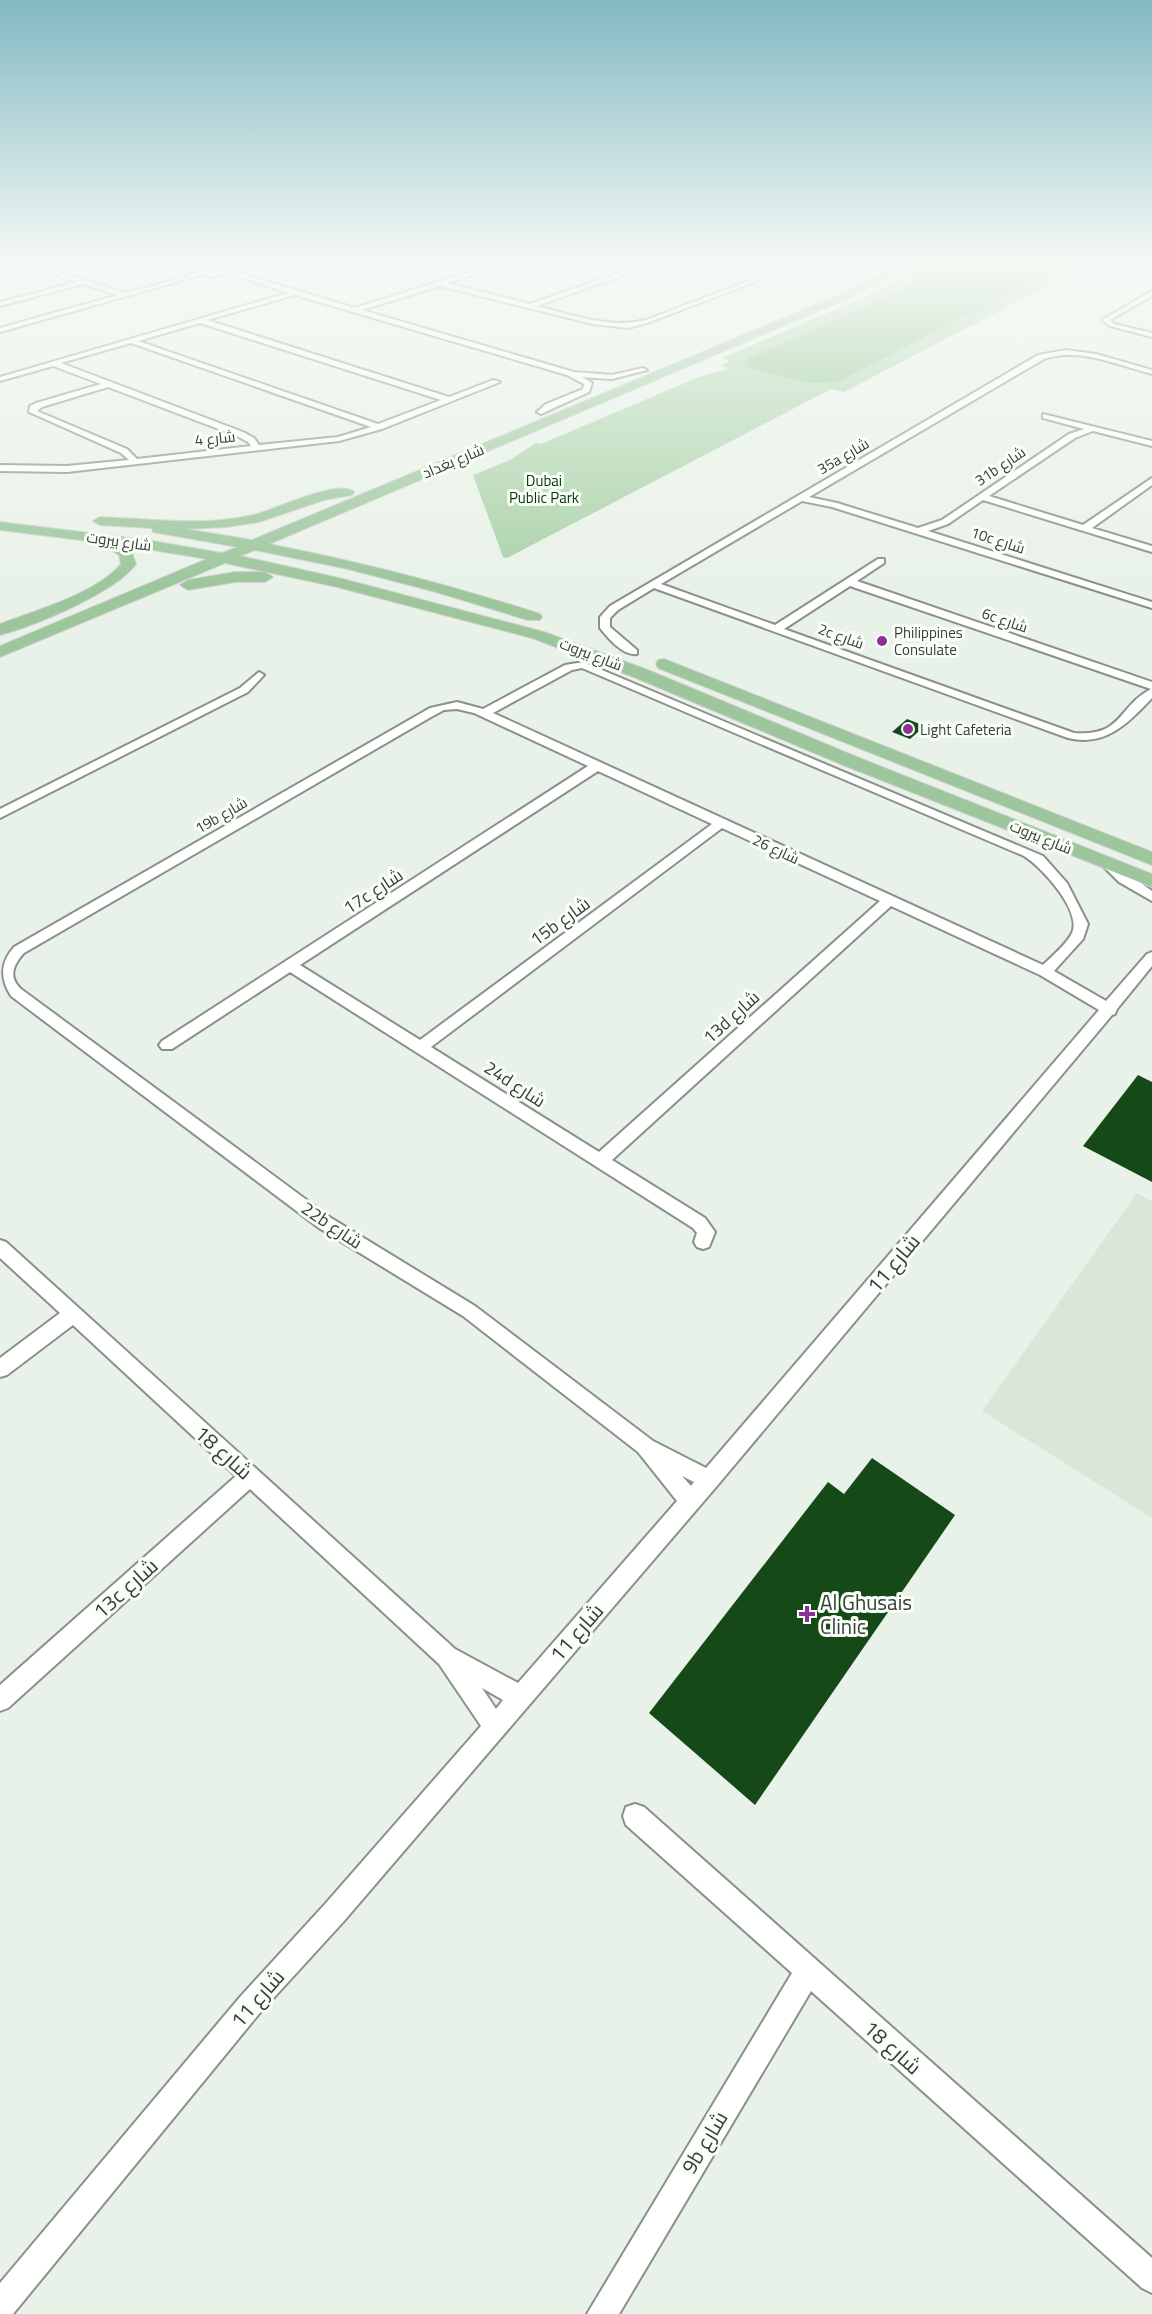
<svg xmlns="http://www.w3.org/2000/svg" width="1152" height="2314" font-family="'Titillium Web',Cairo,sans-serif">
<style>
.built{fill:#d9e7d8}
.green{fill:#abd2a9}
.water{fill:#8ac189}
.building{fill:#154918}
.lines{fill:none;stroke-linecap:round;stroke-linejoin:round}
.minor-casing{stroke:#899189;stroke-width:4}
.primary-casing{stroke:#d0d0d0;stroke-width:2}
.minor{fill:#fff;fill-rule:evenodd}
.primary{fill:#9dc69d;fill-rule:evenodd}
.poi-dot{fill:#8e2f98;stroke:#f7fff7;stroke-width:2}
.labels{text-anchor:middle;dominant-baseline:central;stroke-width:6;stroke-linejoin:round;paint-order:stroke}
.far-street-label{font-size:15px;fill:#3a3d3a;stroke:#f7fff7}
.far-park-label{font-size:15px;fill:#0c330e;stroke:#f7fff7}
.far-poi-label{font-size:15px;fill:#3a3d3a;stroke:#f7fff7;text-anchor:start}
.street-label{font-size:18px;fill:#3a3d3a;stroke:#f7fff7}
.near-street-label{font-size:21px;fill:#3a3d3a;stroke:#f7fff7}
.near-poi-label{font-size:21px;fill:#3a3d3a;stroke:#f7fff7;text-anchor:start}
</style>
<rect width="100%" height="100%" fill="#e9f2e8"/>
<path class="built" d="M1137 1193 1152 1201V1518L982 1411Z"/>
<path class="green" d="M921 261H1095L844 392 831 389 507 558 503 557 473 475 510 460 536 443 541 444 701 376 729 369 721 365 730 361 722 358 881 290 911 271Z"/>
<path class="water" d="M934 261H1064L1018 289 838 382 809 383 747 367 743 363 747 359 895 293 926 271Z"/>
<path class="building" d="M907 719 925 726 910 739 892 732Z
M1138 1075 1152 1082V1182L1083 1146Z
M872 1458 955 1515 755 1805 649 1713 828 1482 844 1494Z"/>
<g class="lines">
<defs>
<path id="minor" d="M13 261H24L126 293 183 278 208 267 187 261H200L355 308 504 261H515L447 283 530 304 653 261H663L537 306C573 315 610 329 646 320L751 280 790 261H799L755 282 650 322 628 328 593 324 440 286 362 310 574 372 612 375 643 368 647 370 612 379 582 377 592 383 589 392 541 414 537 412 546 404 583 389 584 384 567 375 295 295 207 320 449 397 493 380 500 382 382 429 339 441 67 472 0 471V465L67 466 129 460 121 453 29 412 30 406 36 403 101 384 53 366 0 381V377L288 293 228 273 215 277 201 275 0 332V328L118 295 83 284 0 306V302L77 282ZM213 270 220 271 206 272V271ZM200 323 441 400 378 424 138 341ZM131 343 371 427 338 437 259 445 254 438 243 432 61 363ZM108 387 237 436 248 442 251 446 137 459 127 449 37 411 42 407Z
M291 261C304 261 319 268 331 267 343 265 353 261 366 261L329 271Z
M1152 291V296L1110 320 1114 324 1152 333V337L1110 326 1102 320Z
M1066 350 1096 354 1152 370V374C1118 365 1079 347 1044 359L809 497 837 503 918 528 942 520 1069 434 1084 429 1043 418V414L1152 441V446L1093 431 1075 438 989 496 1083 525 1152 478V485L1092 528 1152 546V552L983 500 948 524 928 531 1152 602V608L832 507 802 501 661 584 775 625 878 559H884V563L857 581 1152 682V698C1128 723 1106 747 1068 738L654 588 618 610 610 618V627L637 650V654C623 656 608 638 600 628V617L610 606 1038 355ZM850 586 1148 688 1151 689C1118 706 1123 737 1074 733L784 629Z
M583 662 1043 856 1067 883 1088 924 1083 939 1054 971 1106 1001 1147 954 1152 952V966L1117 1009 1115 1014 1112 1015 716 1487 344 1921 258 2015 13 2314H0V2283L240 1997 326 1903 481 1726 439 1664 250 1489 8 1708 0 1711V1685L236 1476 73 1325 7 1375 0 1377V1358L60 1313 0 1258V1240L6 1242 455 1649 518 1683 677 1501 638 1452 463 1316 319 1228 11 996C0 979 0 963 14 947L430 708 457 702 483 709 565 665ZM582 668 1024 856C1042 867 1082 911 1072 933 1066 945 1052 956 1043 965L493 713 572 670ZM457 709 474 713 588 766 162 1041 159 1045 162 1049H172L290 972 693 1228 697 1233 694 1242 697 1247 703 1249 709 1247 715 1232 705 1218 612 1160 891 906 1040 975 1099 1010 706 1468 653 1441 475 1306 331 1218 21 989C8 977 13 965 24 953L431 717 444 710ZM598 771 712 824 420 1040 300 965ZM722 828 880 901 599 1152 431 1047ZM682 1476 694 1482 691 1486ZM482 1688 503 1700 496 1709Z
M259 672 264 675 248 692 0 818V809L240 688Z
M1108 860 1152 891V901L1119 882 1101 864Z
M635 1804 644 1807 1152 2258V2293L1142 2288 811 1991 619 2314H587L792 1973 626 1825 623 1816 626 1807Z"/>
<path id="primary" d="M895 261H905L887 278 847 299 269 544C361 562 451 585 540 614L542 617 540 620H528L436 592 348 569 255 550 240 556 339 578 544 632 648 670 857 757 1152 874V887L843 765 636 678 532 638 337 587 225 563 0 657V646L207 559 123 545 131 550 136 564C116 592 35 626 0 635V624C36 610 96 594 121 564L119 555 97 542 0 530V522L147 540 222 553 238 547 158 533 153 532 152 528 100 525 93 521 100 517C151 519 208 527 257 514 276 509 340 478 354 492L352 495 324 500 259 522 226 527 185 529 252 540 839 295 881 274Z
M235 572H265L273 577 265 582H235L188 590 180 585 188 580Z
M664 659 1152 852V865L658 668 656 664 658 660Z"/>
</defs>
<use href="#minor" class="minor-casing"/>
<use href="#primary" class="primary-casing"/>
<use href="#minor" class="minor"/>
<use href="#primary" class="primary"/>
</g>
<linearGradient id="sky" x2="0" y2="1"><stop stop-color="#82b9c2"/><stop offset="0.45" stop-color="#f5f9f5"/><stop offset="1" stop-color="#f5f9f5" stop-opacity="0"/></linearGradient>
<rect width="1152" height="585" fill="url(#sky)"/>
<g class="poi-dot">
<circle cx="882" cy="641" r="6"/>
<circle cx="908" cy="729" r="6"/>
<path d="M804 1605h6v6h6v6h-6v6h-6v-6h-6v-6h6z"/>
</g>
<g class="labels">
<g class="far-street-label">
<text transform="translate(215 438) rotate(-6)">شارع 4</text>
<text transform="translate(843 456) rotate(-30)">35a شارع</text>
<text transform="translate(453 461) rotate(-23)">شارع بغداد</text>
<text transform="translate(1000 466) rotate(-34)">31b شارع</text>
<text transform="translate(998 540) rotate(18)">10c شارع</text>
<text transform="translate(119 541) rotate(8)">شارع بيروت</text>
<text transform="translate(1005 620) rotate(19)">6c شارع</text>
<text transform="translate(841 636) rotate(20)">2c شارع</text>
<text transform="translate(591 654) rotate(21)">شارع بيروت</text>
<text transform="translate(221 815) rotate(-30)">19b شارع</text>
<text transform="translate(1041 837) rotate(22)">شارع بيروت</text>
<text transform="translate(776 849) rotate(25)">شارع 26</text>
</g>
<g class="far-park-label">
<text x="544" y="480">Dubai<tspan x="544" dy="17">Public Park</tspan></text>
</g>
<g class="far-poi-label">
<text x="894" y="632">Philippines<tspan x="894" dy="17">Consulate</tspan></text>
<text x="920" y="729">Light Cafeteria</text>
</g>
<g class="street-label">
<text transform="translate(373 891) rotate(-33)">17c شارع</text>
<text transform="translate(560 921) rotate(-36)">15b شارع</text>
<text transform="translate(731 1017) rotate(-42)">13d شارع</text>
<text transform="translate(515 1084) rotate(33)">24d شارع</text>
<text transform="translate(332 1225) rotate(34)">22b شارع</text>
</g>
<g class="near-street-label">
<text transform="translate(893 1263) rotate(-50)">شارع 11</text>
<text transform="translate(224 1452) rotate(42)">شارع 18</text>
<text transform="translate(125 1588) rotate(-42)">13c شارع</text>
<text transform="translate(576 1632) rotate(-49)">شارع 11</text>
<text transform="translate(257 1998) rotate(-49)">شارع 11</text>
<text transform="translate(893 2047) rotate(42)">شارع 18</text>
<text transform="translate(704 2142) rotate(-59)">9b شارع</text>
</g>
<g class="near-poi-label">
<text x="820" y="1602">Al Ghusais<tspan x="820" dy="24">Clinic</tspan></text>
</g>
</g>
</svg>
